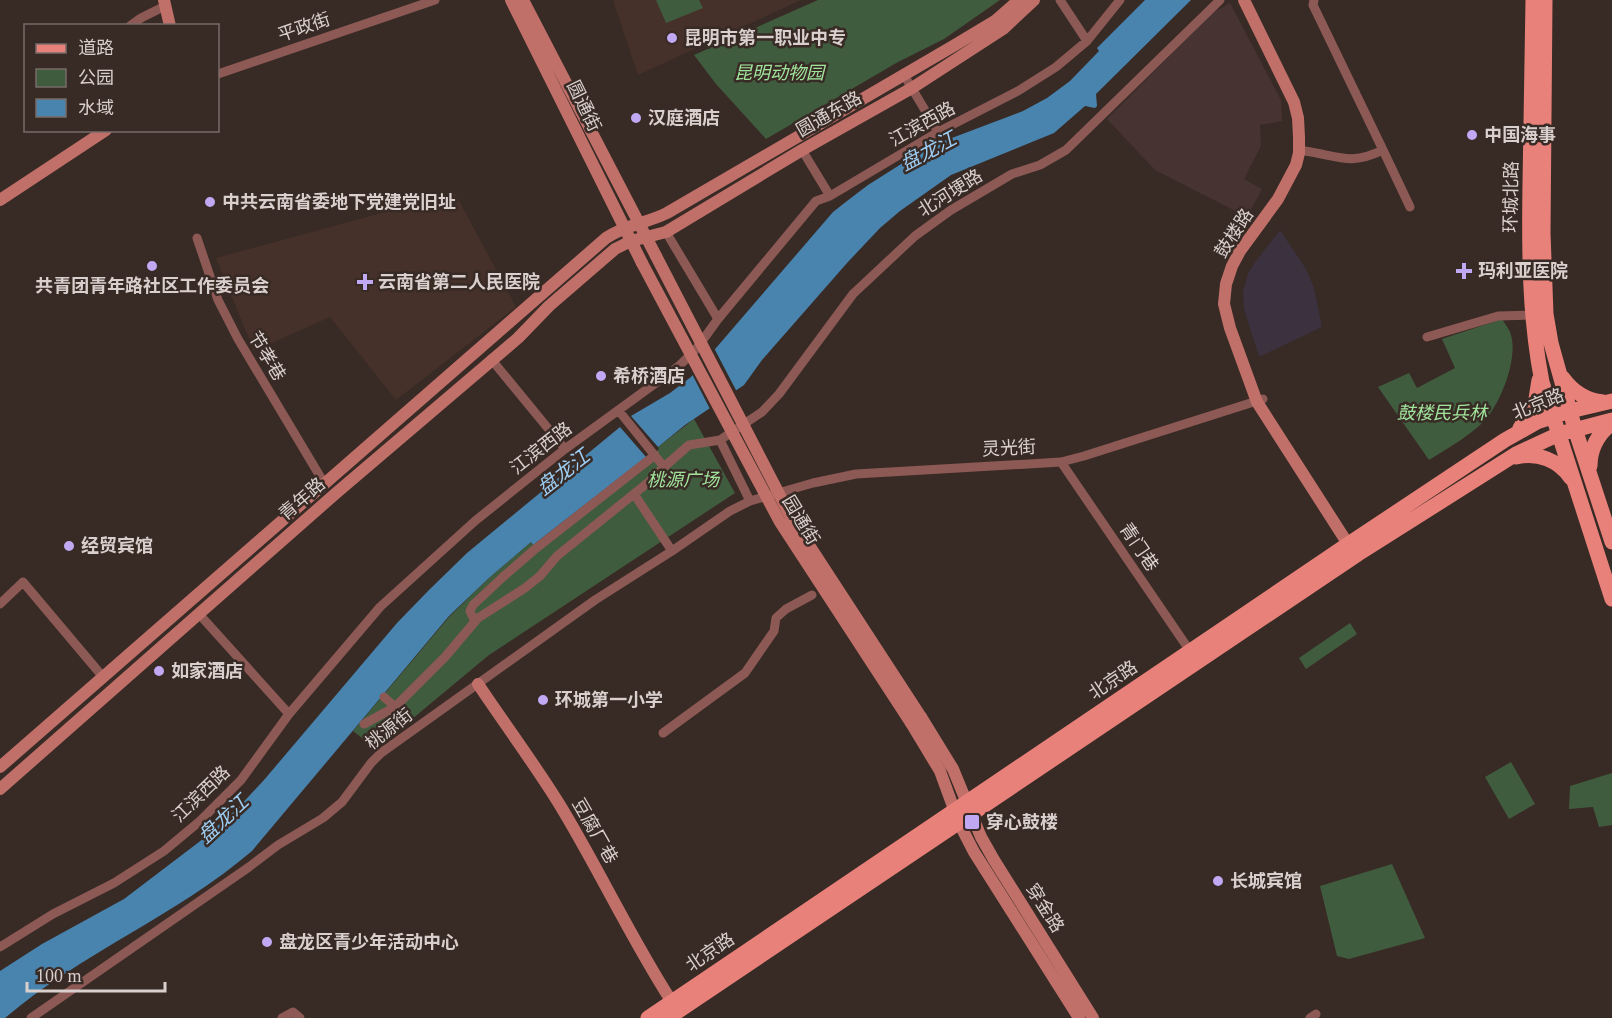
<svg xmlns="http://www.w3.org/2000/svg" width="1612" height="1018" font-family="'Times New Roman','Noto Sans SC',serif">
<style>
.commercial{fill:#3c313f}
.industrial{fill:#473331}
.built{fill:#453129}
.green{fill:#405c3e}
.water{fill:#4984af}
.pier{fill:#382a25}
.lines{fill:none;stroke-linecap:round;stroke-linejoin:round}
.street{stroke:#8c5955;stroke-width:9}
.secondary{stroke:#c07069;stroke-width:12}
.primary{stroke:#e88179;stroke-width:15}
.secondary-bridge{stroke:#c07069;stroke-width:12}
.poi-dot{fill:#c1a8f3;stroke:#382a25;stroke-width:2}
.labels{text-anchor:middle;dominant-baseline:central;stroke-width:5;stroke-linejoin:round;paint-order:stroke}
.street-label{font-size:18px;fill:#d9cfcc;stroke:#382a25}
.poi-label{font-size:18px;font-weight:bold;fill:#d9cfcc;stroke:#382a25;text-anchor:start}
.park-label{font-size:18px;font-style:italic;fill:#a0e49b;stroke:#382a25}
.water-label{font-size:20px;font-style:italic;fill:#9dcdf2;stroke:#382a25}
</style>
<rect width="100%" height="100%" fill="#382a25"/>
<path class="commercial" d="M1280 230 1306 269 1314 288 1322 327 1259 357 1244 309 1243 292 1248 273 1256 261Z"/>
<path class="industrial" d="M1230 3 1281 100 1282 121 1260 125 1261 146 1244 179 1262 189 1247 217 1155 170 1107 119 1212 13Z"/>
<path class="built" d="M613 0H801L638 75Z
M455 193 516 307 396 400 330 317 254 351 216 258Z"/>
<path class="green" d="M656 0H699L703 8 666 23Z
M818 0H1000L944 39 898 62 766 139 716 84 694 55Z
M1502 319C1505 324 1510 330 1511 335 1518 359 1501 401 1486 419 1470 436 1448 448 1429 460L1378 387 1409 373 1417 388 1455 368 1442 339Z
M694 419 735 493 489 655 376 749 353 731 449 617 490 577 531 542 533 545 648 459 659 449 658 447Z
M1350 623 1357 634 1306 669 1299 658Z
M1511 762 1535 804 1509 819 1485 777Z
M1612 773V825L1599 827 1593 807 1569 809 1570 786Z
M1392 864 1425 938 1349 959 1337 956 1320 886Z"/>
<path class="water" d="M1145 0H1191L1096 94 1097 106 1095 108 1085 106 1054 133 951 175 900 211 880 228 847 263 762 360 744 385 685 425 658 447 631 416 670 393 691 377 833 212 847 201 868 185 928 147 1023 111 1047 98 1070 81 1099 51 1097 48Z
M620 427 646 457 533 545 531 542 490 577 449 616 252 851C176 916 81 953 5 1018H0V971L42 944 124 899 199 842 238 808 264 780 397 623 429 590 467 553Z"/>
<path class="pier" d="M713 346 738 394 711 411 691 372Z"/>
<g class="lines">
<path class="street" d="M1060 0 1087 41
M130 26 141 18 165 6
M218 74 435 0
M904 75 938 132
M802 150 830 196
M1383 150 1410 207
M1305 151C1339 156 1350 166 1383 150L1313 5 1314 0
M666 232 718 319
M197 238 218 300 238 339 324 483
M1427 337 1498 316 1531 315
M491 359 565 449
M619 411 664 467 689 445 720 440 750 501
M720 440 762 412 779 394 853 294 915 236 951 210 1012 174 1040 165 1066 150 1220 0
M1061 462 1190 651
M634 494 672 551
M0 604 23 582 103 677
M199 614 289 714
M475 622 470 611 473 605 503 577 534 550 655 455
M384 697 395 707
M364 724 395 707 445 657 478 618 525 588 540 576 557 556 650 481 664 467
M663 733 745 673 774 631 776 618 786 609 812 595
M0 947 53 914 114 883 164 851 200 821 241 780 289 714 380 607 475 521 565 449 679 366 697 348 718 319 816 201 830 196 938 132 1018 91 1056 67 1087 41 1120 0
M31 1018 249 867 278 845 323 818 342 802 371 763 381 753 395 743 595 600 672 551 730 511 750 501 813 483 856 474 1061 462 1084 456 1263 399
M282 1018 293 1012 300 1018
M1310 1018 1316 1014"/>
<path class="secondary" d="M164 0 170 26
M511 0 642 263
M523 0 656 256
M1244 0 1294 102 1298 118 1299 137V153L1296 165 1278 199 1240 251 1232 266 1226 284 1224 304 1230 328 1257 402 1348 544
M0 200 106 130
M478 684C504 723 533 762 558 802 598 867 630 937 672 1002
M921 717 953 769 981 837 994 860 1093 1018
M911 723 940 771 959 823 974 852 1079 1018
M0 767 606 238C625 225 647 223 667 213L955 45 995 21 1019 0
M0 789 335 494 518 338 549 306 615 249 631 241 666 232 802 150 912 88 1003 29 1034 0"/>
<path class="primary" d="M1533 0C1532 61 1531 122 1530 183 1529 250 1529 316 1542 382L1612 599
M1545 0 1543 233 1546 314 1551 343 1575 429 1612 542
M1563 378C1573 392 1586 400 1603 402
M1520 428 1535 405 1539 380
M1516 457C1538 452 1558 460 1571 478
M1590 466C1590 448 1598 434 1612 423
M648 1018 1341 549 1505 440 1537 422 1570 411 1612 401
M668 1018 1358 554 1516 454 1559 434 1612 420"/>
<path class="secondary-bridge" d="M656 256 792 519 921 717
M642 263 780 522 911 723"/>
</g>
<g class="poi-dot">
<circle cx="672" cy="38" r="6"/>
<circle cx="636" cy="118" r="6"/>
<circle cx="1472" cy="135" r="6"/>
<circle cx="210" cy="202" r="6"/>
<circle cx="152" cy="266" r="6"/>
<path d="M1461 262h6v6h6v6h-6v6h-6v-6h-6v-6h6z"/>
<path d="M362 273h6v6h6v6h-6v6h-6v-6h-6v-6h6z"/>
<circle cx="601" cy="376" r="6"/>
<circle cx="69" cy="546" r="6"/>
<circle cx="159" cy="671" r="6"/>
<circle cx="543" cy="700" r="6"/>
<rect x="964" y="814" width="16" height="16" rx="3"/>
<circle cx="1218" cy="881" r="6"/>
<circle cx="267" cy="942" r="6"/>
</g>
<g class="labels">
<g class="street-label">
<text transform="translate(304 27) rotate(-19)">平政街</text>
<text transform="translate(584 106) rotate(64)">圆通街</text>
<text transform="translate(829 114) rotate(-30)">圆通东路</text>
<text transform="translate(922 124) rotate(-29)">江滨西路</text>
<text transform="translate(950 193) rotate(-32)">北河埂路</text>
<text transform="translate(1511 197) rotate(-89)">环城北路</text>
<text transform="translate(1234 233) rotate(-57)">鼓楼路</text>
<text transform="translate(267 356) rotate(59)">节孝巷</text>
<text transform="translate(1538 404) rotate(-22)">北京路</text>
<text transform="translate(541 448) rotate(-38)">江滨西路</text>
<text transform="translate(1009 448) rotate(-3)">灵光街</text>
<text transform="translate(302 499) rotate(-41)">青年路</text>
<text transform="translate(801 520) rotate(59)">园通街</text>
<text transform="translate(1139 547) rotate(56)">青门巷</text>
<text transform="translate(1113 680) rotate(-34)">北京路</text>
<text transform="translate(389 729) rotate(-38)">桃源街</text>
<text transform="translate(201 794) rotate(-44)">江滨西路</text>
<text transform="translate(595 831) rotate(60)">豆腐厂巷</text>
<text transform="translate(1045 908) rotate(58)">穿金路</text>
<text transform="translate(710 952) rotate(-34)">北京路</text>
</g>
<g class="poi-label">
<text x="684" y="38">昆明市第一职业中专</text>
<text x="648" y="118">汉庭酒店</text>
<text x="1484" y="135">中国海事</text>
<text x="222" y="202">中共云南省委地下党建党旧址</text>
<text x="1478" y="271">玛利亚医院</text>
<text x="378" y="282">云南省第二人民医院</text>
<text x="152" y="286" text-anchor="middle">共青团青年路社区工作委员会</text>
<text x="613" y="376">希桥酒店</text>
<text x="81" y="546">经贸宾馆</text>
<text x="171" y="671">如家酒店</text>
<text x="555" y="700">环城第一小学</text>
<text x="986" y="822">穿心鼓楼</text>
<text x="1230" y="881">长城宾馆</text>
<text x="279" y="942">盘龙区青少年活动中心</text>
</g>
<g class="park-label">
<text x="779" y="73">昆明动物园</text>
<text x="1442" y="413">鼓楼民兵林</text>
<text x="683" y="480">桃源广场</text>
</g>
<g class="water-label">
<text transform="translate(928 151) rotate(-28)">盘龙江</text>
<text transform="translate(563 472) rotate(-38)">盘龙江</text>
<text transform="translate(223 819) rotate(-43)">盘龙江</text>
</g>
</g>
<rect x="24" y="24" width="195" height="108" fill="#382a25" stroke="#786c68" stroke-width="1.5"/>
<rect x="36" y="44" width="30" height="9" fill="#e88179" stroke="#786c68" stroke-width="1.5"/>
<text x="78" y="54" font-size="18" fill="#d9cfcc">道路</text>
<rect x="36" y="69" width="30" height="18" fill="#405c3e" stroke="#786c68" stroke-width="1.5"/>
<text x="78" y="84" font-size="18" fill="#d9cfcc">公园</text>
<rect x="36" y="99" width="30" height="18" fill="#4984af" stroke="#786c68" stroke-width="1.5"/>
<text x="78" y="114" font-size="18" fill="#d9cfcc">水域</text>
<path d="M27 982v9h138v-9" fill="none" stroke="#d9cfcc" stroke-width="3"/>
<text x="36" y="982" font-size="18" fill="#d9cfcc" stroke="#382a25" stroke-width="4.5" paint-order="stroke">100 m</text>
</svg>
